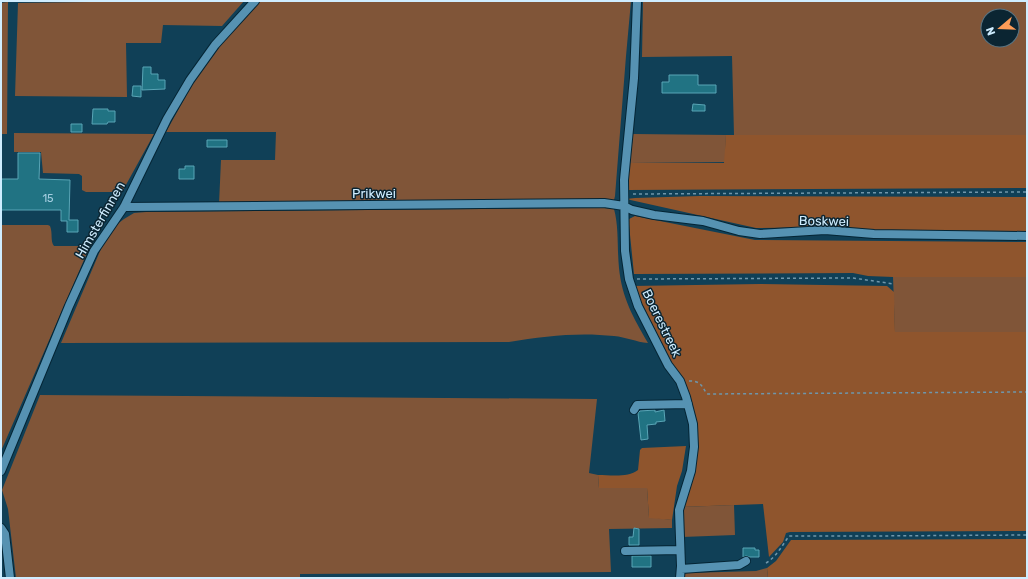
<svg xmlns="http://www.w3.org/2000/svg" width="1028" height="579" font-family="Rubik,sans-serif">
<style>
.green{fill:#805538;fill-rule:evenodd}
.forest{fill:#8f552d}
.building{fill:#217383;stroke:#59a5b6}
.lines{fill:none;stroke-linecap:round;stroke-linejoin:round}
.minor-casing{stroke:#042535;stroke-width:10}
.path{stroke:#6f96ab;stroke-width:1.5;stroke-dasharray:3 3;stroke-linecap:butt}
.minor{stroke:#5692b2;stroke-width:8}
.labels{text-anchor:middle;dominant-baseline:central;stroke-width:3;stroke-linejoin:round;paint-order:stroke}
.number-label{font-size:11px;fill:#a4cee0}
.street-label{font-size:13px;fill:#cfedff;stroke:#0b2532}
</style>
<rect width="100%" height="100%" fill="#104057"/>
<path class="green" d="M161 1H244L222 26 163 25 161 43H126L127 97 15 96 18 3Z
M259 1H631L626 56 615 196 614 200 219 204 221 160H275L276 132H166L197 76 225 40Z
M718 1H1027V135H734L732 56 642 57 643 2ZM988 16H1012V40H988Z
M8 2 7 134H1V3Z
M14 133 154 134 122 192H86L82 190V176L79 174 43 173 41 152H14Z
M633 134 726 135 725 162 630 163Z
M604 208 614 209C619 227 617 248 619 268 622 298 633 317 648 343 636 342 626 337 614 336 579 332 544 336 509 342L61 343 103 244 116 225 124 219 134 213 146 212Z
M1 225H48L50 226C53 233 50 241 54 246H90L1 451Z
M893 277H1027V332H895Z
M40 395 597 399 589 473 598 475 599 488H647L649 517 672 520V528L609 529 611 572 300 574V578H16L8 509 2 490Z
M734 505 735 535 682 537 681 507Z
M767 568 768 578H682V574L688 573 756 571Z"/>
<path class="forest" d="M726 135H1027V188L627 190 630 163H724Z
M700 196 1027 197V231L869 230 824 227 756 228 626 199 635 198Z
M635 216 755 240 1027 242V277H893L868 276 853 273 634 274 629 225V219Z
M760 284 887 286 894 292 895 332H1027V531L790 532 786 533 783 542 769 557 763 504 681 507 697 423 690 398 678 377 631 286Z
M686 446 682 471 677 486 672 520 649 518 647 488H599L598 475C610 475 628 478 638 470L640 450 642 448Z
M1027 539V578H768L767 568 776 561 791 540H796Z"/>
<path class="building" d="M143 67H151V74H158V80H165V89L142 90Z
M669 75H698V85H716V93H662V82H669Z
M133 86H141V97L132 96Z
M693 104 705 105V111H692Z
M93 109H108V111H115V122H108L107 124H92Z
M71 124H82V132H71Z
M207 140H227V147H207Z
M18 153H40L39 179 70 180 69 220H78V232H67V221H61V210H1V179H18Z
M185 166H194V179H179V169H185Z
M655 410V412L664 410 665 421 656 422V424L647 425 648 439 641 440 638 413 640 411Z
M634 528 639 529V545H629V537H633Z
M743 548H755V550H759V557H750L746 556 743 557Z
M632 556H651V567H632Z"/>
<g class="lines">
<defs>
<path id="minor" d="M637 1 634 78 624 180 625 251 629 279 638 306 668 365 680 381 686 397 693 424 694 447 691 471 679 510 681 566 680 578
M124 207 604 203 624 206 632 210 654 215 703 221 739 231 760 234 825 230 874 234 1027 236
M634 410 637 405 688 404
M1 471 69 306 94 251 124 207 167 119 190 80 215 45 255 1
M1 528 5 534 10 578
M625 551 680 550
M681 569 739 565 746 561"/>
</defs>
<use href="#minor" class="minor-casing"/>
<path class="path" d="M633 194 1027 192
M637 279 853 278 894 284
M689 381C701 381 701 385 707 394L1027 392
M766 563C776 557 782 546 789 536H871L1027 535"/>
<use href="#minor" class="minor"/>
</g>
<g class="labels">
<g class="number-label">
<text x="48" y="198">15</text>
</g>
<g class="street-label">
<text x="374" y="193">Prikwei</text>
<text transform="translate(100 220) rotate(-60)">Himsterfinnen</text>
<text transform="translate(824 221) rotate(1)">Boskwei</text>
<text transform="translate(662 323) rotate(64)">Boerestreek</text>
</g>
</g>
<rect width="1028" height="579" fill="none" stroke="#cfedff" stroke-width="4"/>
<g transform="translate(1000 28) rotate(251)"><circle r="19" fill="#0b2532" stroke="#597584"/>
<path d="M0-3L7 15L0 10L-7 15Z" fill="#fe9c57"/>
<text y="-6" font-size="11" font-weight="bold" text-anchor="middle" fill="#cfedff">N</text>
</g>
</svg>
